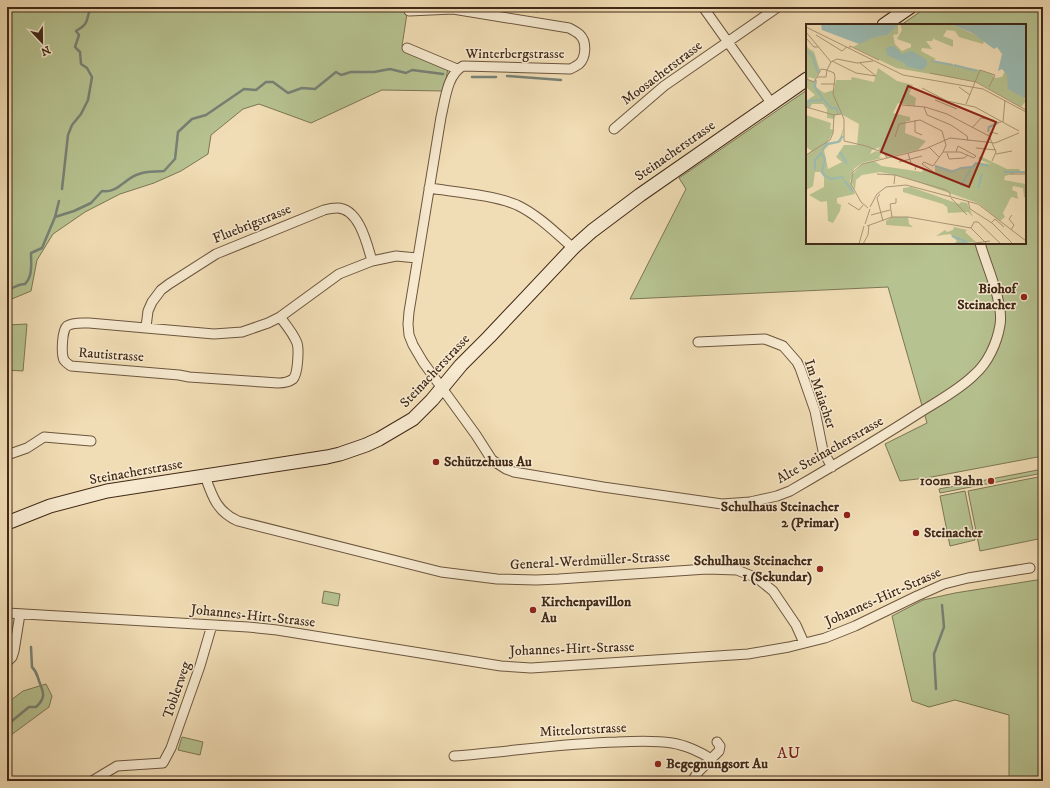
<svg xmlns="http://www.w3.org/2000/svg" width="1050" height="788" font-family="'IM FELL DW Pica',serif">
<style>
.green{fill:#b6c290;stroke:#7c7654}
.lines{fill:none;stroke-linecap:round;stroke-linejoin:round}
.stream{stroke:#778175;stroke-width:2.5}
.street-casing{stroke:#6d563e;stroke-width:11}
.secondary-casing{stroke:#412917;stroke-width:15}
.street{stroke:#f6e9cf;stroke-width:9}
.secondary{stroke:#f6e9cf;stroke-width:13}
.poi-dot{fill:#8f2418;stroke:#f6e9cf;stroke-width:1.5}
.labels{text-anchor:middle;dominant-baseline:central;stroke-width:3;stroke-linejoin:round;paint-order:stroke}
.street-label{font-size:14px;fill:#412917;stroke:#f6e9cf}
.poi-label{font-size:14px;font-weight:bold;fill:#412917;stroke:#f6e9cf;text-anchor:end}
.quarter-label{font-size:16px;letter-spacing:1px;fill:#7a1f14;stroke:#f6e9cf}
.inset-river{fill:none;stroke:#9bbbb3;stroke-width:2}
.inset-road{fill:none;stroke:#ab9576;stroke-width:1}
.view{fill:#8f2418;fill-opacity:0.15;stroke:#8f2418;stroke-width:2}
.inset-edge{fill:none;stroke:#412917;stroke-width:2}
</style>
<rect width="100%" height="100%" fill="#f1ddb5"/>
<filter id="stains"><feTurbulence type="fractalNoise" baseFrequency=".005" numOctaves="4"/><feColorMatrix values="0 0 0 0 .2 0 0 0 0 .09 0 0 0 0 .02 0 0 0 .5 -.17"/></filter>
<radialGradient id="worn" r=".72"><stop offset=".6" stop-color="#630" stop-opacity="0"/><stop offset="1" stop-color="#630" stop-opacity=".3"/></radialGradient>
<path class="green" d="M7 7H409H408L402 46 448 68 444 91 382 90 311 123 259 104 243 109 211 135 208 154 181 171 154 183 120 194 85 212 53 234 37 260 31 291 7 301Z
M503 7H539L538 12Z
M927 7H1043V456L926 478 900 481 885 444 927 423 888 287 630 299 686 189 679 178 807 90V243H1025V25H901Z
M27 324 23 371 7 370V325Z
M1043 469V473L940 493 939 489Z
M1043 476V538L980 551 968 491Z
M965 491 975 540 950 546 940 496Z
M1043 579V781H1009V715L955 700 929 707 912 701 892 616 923 600 955 593Z
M324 591 340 594 338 606 322 603Z
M46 684 52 696 49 707 7 738V703L23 691Z
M182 737 203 742 200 755 178 750Z"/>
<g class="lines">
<path class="stream" d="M507 76 561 80
M472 77H496
M62 189 68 135 72 125 81 114 88 100 92 77 87 68 81 64 80 52 75 47 79 35 76 31C91 22 85 20 91 7
M55 217 74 211 91 203 102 191C117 194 126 177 139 174 147 171 156 172 164 171L175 159 178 132 192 119 206 115 244 89 256 90 266 82H273L288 93 302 88 315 89 336 72 341 75 351 72H374L390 69 406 73 412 70 443 74
M7 290C14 288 18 284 25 284 33 276 31 264 31 253L42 248 55 217 59 201
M936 689 934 654 944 627 942 605
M7 725 29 707H36C46 698 44 693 39 681 37 675 37 672 32 667L31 647"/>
<defs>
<path id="street" d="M703 7 772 104
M409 11 453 9 569 28C573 30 577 32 580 35 587 42 586 58 579 64 576 66 573 68 570 69L463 66C447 74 445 101 441 117L409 312 408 324 409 335 413 345 423 362 476 435 492 460 506 469 514 472 603 487 722 504 750 502 777 496 790 491C833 466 877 440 919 413 938 401 959 390 974 375 988 363 997 343 1000 325 1004 303 986 265 980 243
M407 48 457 69
M614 129 664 86 778 7
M429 188C455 192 494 195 517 205 538 215 556 233 573 248
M280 317C286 325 293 333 297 343 299 349 298 374 293 379 289 382 283 383 278 383L189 377 179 375 71 366C68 364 66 363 64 360 61 354 62 330 67 326 73 322 82 323 89 323L214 334 242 332 268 323 280 317 339 274 372 261 396 256 417 258
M146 327 148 311 152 302 161 290 169 284 216 254 324 210C328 209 333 208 337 208 359 208 367 244 372 261
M698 342 765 339 783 346 797 362 800 368 815 411 823 451 832 467
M7 455 27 448 44 437 91 441
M205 476C212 496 217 512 238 521L441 572 497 579 536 580 559 579 707 569 737 570 757 578 773 591 796 625 804 643
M7 613 248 627 277 630 501 666 531 668 748 654 789 647 825 638 855 626 917 596 944 584 968 578 1030 568
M7 662 12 657 14 651 20 614
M454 756C509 752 563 743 617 742 635 741 654 740 672 743 685 745 701 752 711 759
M92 781 117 766 163 763 171 748 200 666 212 625
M692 781 699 771 719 751 720 746 717 742"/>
<path id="secondary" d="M884 25 910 7
M7 523 50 506 107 491 327 457 340 454 366 445 379 439 413 419 432 400 461 365 489 337 573 248 592 231 640 195 807 79"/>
</defs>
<use href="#street" class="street-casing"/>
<use href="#secondary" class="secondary-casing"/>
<use href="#street" class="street"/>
<use href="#secondary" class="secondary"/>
</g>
<g class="poi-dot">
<circle cx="1024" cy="297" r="4"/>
<circle cx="436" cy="462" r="4"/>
<circle cx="991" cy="481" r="4"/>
<circle cx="847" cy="515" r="4"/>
<circle cx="916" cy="533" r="4"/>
<circle cx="820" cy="569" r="4"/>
<circle cx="533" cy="610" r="4"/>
<circle cx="658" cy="764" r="4"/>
</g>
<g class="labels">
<g class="street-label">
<text x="515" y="54">Winterbergstrasse</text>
<text transform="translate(662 73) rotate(-37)">Moosacherstrasse</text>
<text transform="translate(675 151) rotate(-35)">Steinacherstrasse</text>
<text transform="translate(252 224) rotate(-22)">Fluebrigstrasse</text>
<text transform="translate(111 355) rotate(4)">Rautistrasse</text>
<text transform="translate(435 371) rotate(-47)">Steinacherstrasse</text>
<text transform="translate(820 394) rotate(71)">Im Maiacher</text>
<text transform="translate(830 450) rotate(-30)">Alte Steinacherstrasse</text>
<text transform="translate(136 472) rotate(-10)">Steinacherstrasse</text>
<text transform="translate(590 561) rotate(-3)">General-Werdmüller-Strasse</text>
<text transform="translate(883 597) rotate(-24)">Johannes-Hirt-Strasse</text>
<text transform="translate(253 616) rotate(6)">Johannes-Hirt-Strasse</text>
<text transform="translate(572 649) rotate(-2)">Johannes-Hirt-Strasse</text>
<text transform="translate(177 690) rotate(-71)">Toblerweg</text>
<text transform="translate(583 730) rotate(-3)">Mittelortstrasse</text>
</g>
<g class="poi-label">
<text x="1016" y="289">Biohof<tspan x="1016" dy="16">Steinacher</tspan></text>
<text x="444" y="462" text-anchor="start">Schützehuus Au</text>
<text x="983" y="481">100m Bahn</text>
<text x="839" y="507">Schulhaus Steinacher<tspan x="839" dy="16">2 (Primar)</tspan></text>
<text x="924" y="533" text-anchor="start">Steinacher</text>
<text x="812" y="561">Schulhaus Steinacher<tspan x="812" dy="16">1 (Sekundar)</tspan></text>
<text x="541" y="602" text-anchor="start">Kirchenpavillon<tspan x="541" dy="16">Au</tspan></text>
<text x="666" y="764" text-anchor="start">Begegnungsort Au</text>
</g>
<g class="quarter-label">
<text x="789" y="753">AU</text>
</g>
</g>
<g transform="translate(806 24)">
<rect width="220" height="220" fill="#f1ddb5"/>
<path d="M94 0H144L167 10 178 17 177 20 153 13 149 7 141 6 137 12 147 16V23L128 15 129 12 126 17H120L126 25 116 24 115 27 130 35 126 37 174 46 186 50 189 54 196 53 199 47 220 77 215 83 171 58 90 44 47 23 64 13 82 11 92 1V10L87 11 89 20 96 27 105 23V20L91 15 96 6ZM0 18 2 24 8 28 14 46 9 55 3 53 2 55 10 58V63L18 69 28 66 30 56H45L46 53 68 58 72 44 91 57 107 61 103 70 110 74 109 82 92 79 87 89 104 93V97H100L99 109 120 117 112 126 81 133 72 126 74 123 66 126 64 130 70 127 76 129 73 133 76 134 56 139 48 145 44 157 49 170 31 174V179L35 181 34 187 27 199 22 197 21 177 15 178 3 171 18 163V153L14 148H9L7 162 0 166V131L6 127 0 123V91L25 99 24 105 28 106 21 119 33 117 38 102 35 118 23 121 18 126 22 145 36 138 30 133 38 121H51L53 100 35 90 29 91 28 95 21 94V85L17 80H6L4 84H1V76L9 71 0 63ZM174 132 201 145H214L213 148 199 152 198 156 220 160V173H218L217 164 207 162 206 166 211 168 212 175 206 173 204 175 197 189 199 193 194 197 172 179 97 153 74 148 56 151 50 156 49 166 45 157 46 151 56 140 68 137 76 142 116 148 118 144 129 149V141L146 146 166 142 170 138 185 140 172 135ZM105 163 153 180 155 178 161 179 167 193 162 188 142 189 141 183 137 180 97 168V164ZM86 193H102L103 200 107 203 80 201V197ZM148 203 161 206 159 208 170 218 148 220 151 217 144 210 130 212 139 206 141 208 147 206Z" fill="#b6c290"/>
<path d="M15 0H91L92 1 82 11 69 13 53 20 16 6ZM144 0H220V75L202 65 201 51 196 45 192 47 196 30 191 23 188 25 166 9ZM84 22 89 23 96 30 106 27 121 36V41L116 46 99 42 100 40 81 31 80 25Z" fill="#9bbbb3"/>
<path class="inset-river" d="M168 7 201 11 220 18M168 7 187 0M0 27 6 31 12 49M126 37 147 41M148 41 171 47M10 56 9 63 17 75 25 84H30L32 89M2 82 3 77 16 76M182 108 183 103 192 99M16 127 20 120 32 118 37 112M15 128 19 135 16 147 18 151 25 155 36 153 37 155M34 128 41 140M129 142 146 148 155 144 166 143M165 145 170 139 182 142M9 146V136L15 129M198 148H220M38 156 47 168M155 162 164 146M172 164 176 150M146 212 161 218M148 220 161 218"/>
<path class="inset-road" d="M0 3 97 51 177 65 220 88M0 8 25 38M10 11 36 27 41 23M0 14 8 23H12M43 24 44 22 73 36M26 37 50 49 70 52 54 39M67 37 51 39 31 35 25 38 21 46 28 49 29 53 27 70 38 95V117L60 122 78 129 81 134M15 45 21 46 20 53H11ZM124 49 170 58 220 86M0 55 8 58 11 53M15 60H29M153 63 164 71M116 64 141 77 169 83 213 107M129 76 151 85M160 80 174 46 189 51 183 63M96 81 119 83 141 90 183 112 190 128 186 137M0 83 28 91M118 83 121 91 145 101 161 112 162 117M109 96V108L116 111M197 98 199 76M166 104 175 94 187 96 191 99 195 98M182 112 185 108 192 110M89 113 93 100 114 96 136 107 140 121 137 128 127 142 118 138 116 140 129 149M123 123 133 133M170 124 190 126M137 128H154L168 134 170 132 152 122 150 128M102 129 105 139 110 143 109 146M141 129 143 135 158 134 162 131M190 130 206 127M0 131 24 116 27 109 28 91 35 90M93 138 116 132M71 150 89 151M204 150H220M88 160 89 151 140 166 144 169V173M74 170 71 174 77 197M145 174 161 191M162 177 164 185 186 199 207 220M42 179 53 186 57 181M64 183 71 170 80 163 100 161 172 180 220 217M62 184 55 178 45 160 47 148 56 140 119 125 144 114 189 119 213 109M65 191 84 186M86 193 84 180 90 179V174M185 199 189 195 198 203M59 200 64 185M61 202 86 193H102L165 204M165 204 168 198H172L195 220M165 204 181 220M205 206 208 201 203 195 206 191M53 220 58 202M57 220 62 211 63 201M162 220 184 217"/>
<path class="view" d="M102 62 190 98 163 163 75 128Z"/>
<rect width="220" height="220" class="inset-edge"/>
</g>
<rect width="1050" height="788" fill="none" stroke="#f1ddb5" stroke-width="24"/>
<rect x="8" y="8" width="1034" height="772" fill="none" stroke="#412917" stroke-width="2"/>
<rect x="12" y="12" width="1026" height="764" fill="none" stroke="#412917"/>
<g transform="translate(42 42) rotate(158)" stroke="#f6e9cf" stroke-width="3" paint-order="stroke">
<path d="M0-3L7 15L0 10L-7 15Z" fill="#412917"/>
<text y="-6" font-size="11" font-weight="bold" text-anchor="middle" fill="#412917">N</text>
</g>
<rect width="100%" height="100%" filter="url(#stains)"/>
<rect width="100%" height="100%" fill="url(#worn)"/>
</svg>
